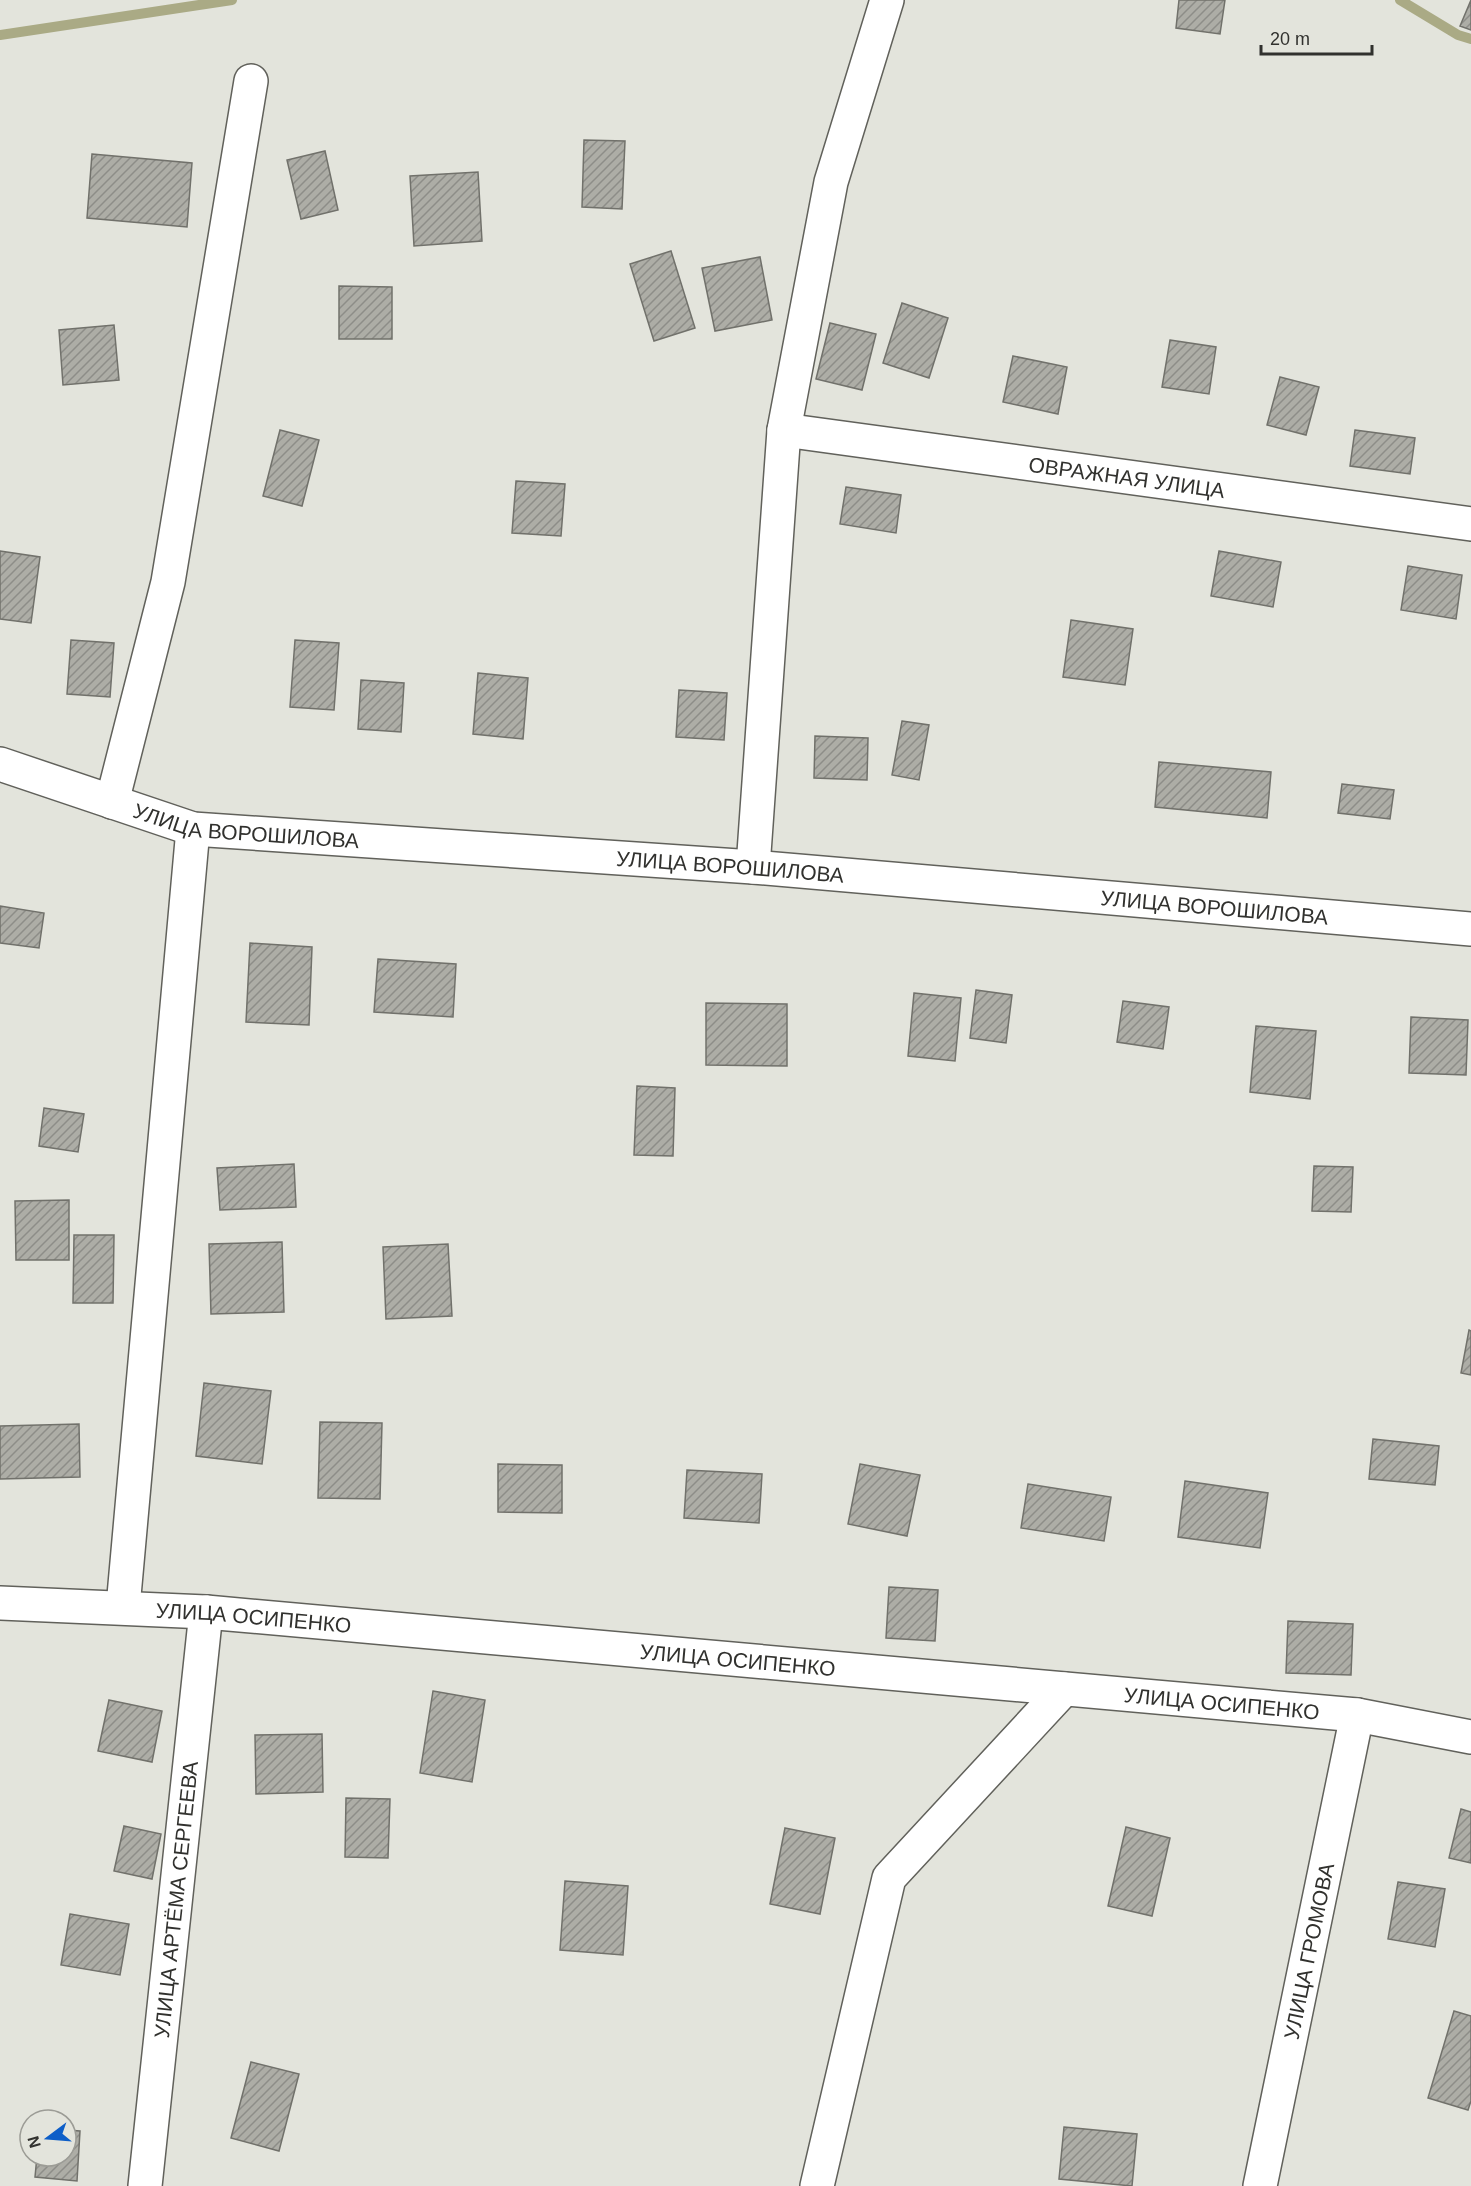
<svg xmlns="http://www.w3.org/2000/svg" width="1471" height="2186" font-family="Arial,sans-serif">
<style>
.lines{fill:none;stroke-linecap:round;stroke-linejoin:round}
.stream{stroke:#aaaa85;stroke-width:10}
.building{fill:url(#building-hatch);stroke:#71716b;stroke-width:1.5}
.minor-casing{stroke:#61615b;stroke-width:36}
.minor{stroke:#fff;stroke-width:33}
.labels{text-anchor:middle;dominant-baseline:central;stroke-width:5;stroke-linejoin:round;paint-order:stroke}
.street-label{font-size:21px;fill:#31312e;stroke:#e3e4dc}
</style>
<defs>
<pattern id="building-hatch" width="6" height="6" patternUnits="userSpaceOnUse" patternTransform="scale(1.5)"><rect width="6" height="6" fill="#adada6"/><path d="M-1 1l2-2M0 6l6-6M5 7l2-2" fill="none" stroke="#8d8d88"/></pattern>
</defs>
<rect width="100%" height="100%" fill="#e3e4dc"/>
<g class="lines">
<path class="stream" d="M1400 0 1458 35 1471 39
M0 35 232 0"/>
</g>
<path class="building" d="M1179 0H1225L1220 34 1176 28Z
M1471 0V30L1460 26Z
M584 140 625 141 622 209 582 207Z
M325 151 338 210 301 219 287 160Z
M92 154 192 163 187 227 87 218Z
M478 172 482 241 414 246 410 176Z
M671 251 695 328 654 341 630 264Z
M760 257 772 320 715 331 702 268Z
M339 286 392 287V339H339Z
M902 303 948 318 929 378 883 363Z
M830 323 876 334 862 390 816 379Z
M114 325 119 380 63 385 59 330Z
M1170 340 1216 347 1209 394 1162 387Z
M1013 356 1067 367 1058 414 1003 402Z
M1280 377 1319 387 1306 435 1267 425Z
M280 430 319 440 302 506 263 496Z
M1355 430 1415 438 1410 474 1350 466Z
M516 481 565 484 561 536 512 533Z
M846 487 901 495 896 533 840 524Z
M0 551 40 557 31 623 0 619Z
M1219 551 1281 562 1273 607 1211 596Z
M1408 566 1462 575 1456 619 1401 610Z
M1071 620 1133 629 1125 685 1063 677Z
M71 640 114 643 110 697 67 694Z
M295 640 339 643 334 710 290 707Z
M478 673 528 678 523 739 473 734Z
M361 680 404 683 401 732 358 729Z
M679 690 727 693 724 740 676 737Z
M902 721 929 725 919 780 892 775Z
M815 736 868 738 867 780 814 778Z
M1159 762 1271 772 1267 818 1155 807Z
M1342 784 1394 790 1390 819 1338 813Z
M0 906 44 913 39 948 0 943Z
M250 943 312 947 309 1025 246 1022Z
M378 959 456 964 453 1017 374 1012Z
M976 990 1012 995 1006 1043 970 1038Z
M914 993 961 998 955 1061 908 1056Z
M1123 1001 1169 1007 1163 1049 1117 1042Z
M706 1003 787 1004V1066L706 1065Z
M1411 1017 1468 1020 1466 1075 1409 1073Z
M1256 1026 1316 1031 1310 1099 1250 1092Z
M637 1086 675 1088 673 1156 634 1155Z
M44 1108 84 1114 78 1152 39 1146Z
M294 1164 296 1207 220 1210 217 1168Z
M1314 1166 1353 1167 1351 1212 1312 1211Z
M69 1200V1260H16L15 1201Z
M74 1235H114L113 1303H73Z
M282 1242 284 1312 211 1314 209 1244Z
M448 1244 452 1316 386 1319 383 1247Z
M1469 1330 1471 1331V1375L1461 1373Z
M204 1383 271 1391 262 1464 196 1456Z
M320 1422 382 1423 380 1499 318 1498Z
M79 1424 80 1477 0 1479V1426Z
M1373 1439 1439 1446 1435 1485 1369 1479Z
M498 1464 562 1465V1513L498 1512Z
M860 1464 920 1475 907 1536 848 1524Z
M687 1470 762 1474 759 1523 684 1518Z
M1185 1481 1268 1493 1260 1548 1178 1537Z
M1028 1484 1111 1497 1104 1541 1021 1528Z
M889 1587 938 1590 935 1641 886 1638Z
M1288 1621 1353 1624 1351 1675 1286 1673Z
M433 1691 485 1700 472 1782 420 1773Z
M109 1700 162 1711 152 1762 98 1751Z
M322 1734 323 1792 256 1794 255 1735Z
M346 1798 390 1799 388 1858 345 1857Z
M1461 1809 1471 1812V1863L1449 1858Z
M124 1826 161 1834 152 1879 114 1871Z
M1126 1827 1170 1838 1152 1916 1108 1906Z
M785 1828 835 1838 820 1914 770 1904Z
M565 1881 628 1886 623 1955 560 1950Z
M1398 1882 1445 1889 1435 1947 1388 1939Z
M70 1914 129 1924 120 1975 61 1965Z
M1454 2011 1471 2016V2101L1468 2110 1428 2098Z
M251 2062 299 2074 279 2151 231 2138Z
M1064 2127 1137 2134 1132 2186 1059 2179Z
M66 2130 80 2131 77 2181 35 2177 37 2156H66Z"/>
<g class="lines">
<defs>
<g id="minor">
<path id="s1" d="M784 430 1471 524"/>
<path id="s2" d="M0 764 193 829 753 867 1471 929"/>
<path d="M112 802 168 582 251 81"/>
<path d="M753 867 784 430 831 182 887 0"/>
<path id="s3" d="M0 1603 206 1612 1357 1715 1471 1737"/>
<path d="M123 1607 193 829"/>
<path id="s4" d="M145 2186 206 1612"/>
<path d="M817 2186 889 1878 1064 1689"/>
<path id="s5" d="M1260 2186 1357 1715"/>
</g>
</defs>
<use href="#minor" class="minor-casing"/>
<use href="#minor" class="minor"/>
</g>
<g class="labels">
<g class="street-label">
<text stroke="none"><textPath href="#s1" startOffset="346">ОВРАЖНАЯ УЛИЦА</textPath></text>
<text stroke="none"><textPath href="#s2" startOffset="256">УЛИЦА ВОРОШИЛОВА</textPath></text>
<text stroke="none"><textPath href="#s2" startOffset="742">УЛИЦА ВОРОШИЛОВА</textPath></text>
<text stroke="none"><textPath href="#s2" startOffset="1228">УЛИЦА ВОРОШИЛОВА</textPath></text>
<text stroke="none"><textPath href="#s3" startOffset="254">УЛИЦА ОСИПЕНКО</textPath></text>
<text stroke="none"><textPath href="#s3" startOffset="740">УЛИЦА ОСИПЕНКО</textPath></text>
<text stroke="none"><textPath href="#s3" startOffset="1226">УЛИЦА ОСИПЕНКО</textPath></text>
<text stroke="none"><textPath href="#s4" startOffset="288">УЛИЦА АРТЁМА СЕРГЕЕВА</textPath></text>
<text stroke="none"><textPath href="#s5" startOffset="240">УЛИЦА ГРОМОВА</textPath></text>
</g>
</g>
<g transform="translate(48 2138) rotate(254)"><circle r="28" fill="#e3e4dc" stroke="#9c9c96" stroke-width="1.5"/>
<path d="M0-4.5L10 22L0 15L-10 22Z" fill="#0d5ec8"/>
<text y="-9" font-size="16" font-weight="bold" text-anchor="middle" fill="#31312e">N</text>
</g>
<path d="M1261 45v9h111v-9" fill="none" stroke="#31312e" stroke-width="3"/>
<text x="1270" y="45" font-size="18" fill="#31312e" stroke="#e3e4dc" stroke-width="4.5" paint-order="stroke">20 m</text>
</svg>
